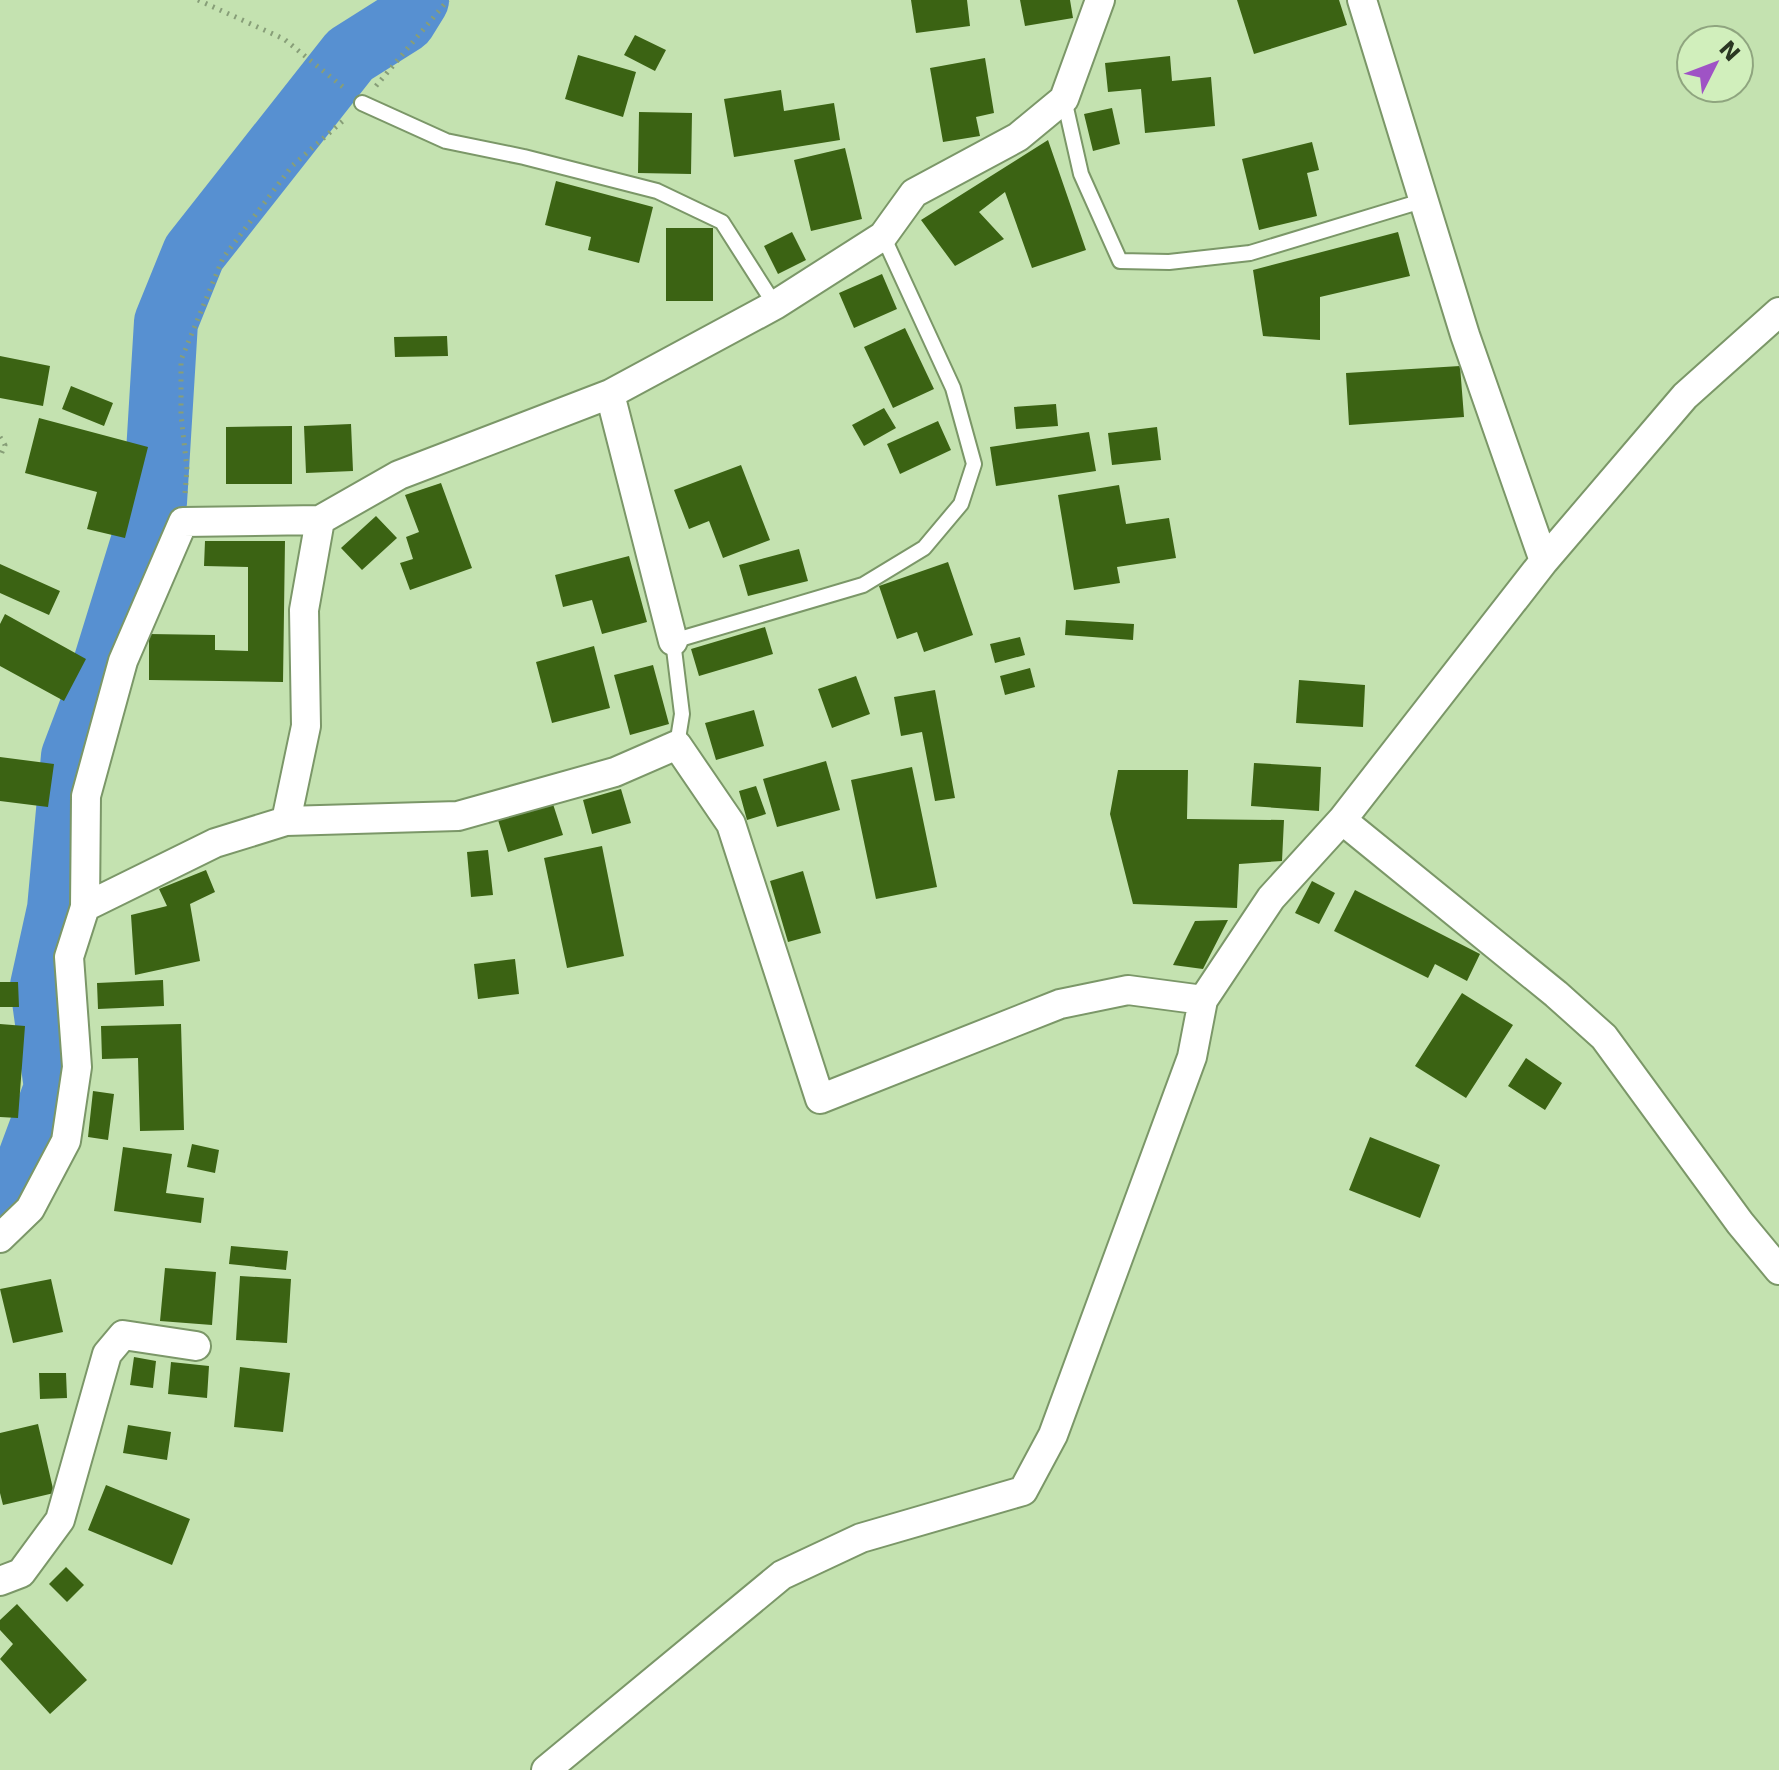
<svg xmlns="http://www.w3.org/2000/svg" width="1779" height="1770" font-family="'DejaVu Sans',sans-serif">
<style>
.lines{fill:none;stroke-linecap:round;stroke-linejoin:round}
.river{stroke:#5790d1;stroke-width:64}
.building{fill:#3b6313}
.lane-casing{stroke:#7b9768;stroke-width:18}
.street-casing{stroke:#7b9768;stroke-width:32}
.path{stroke:#879e78;stroke-width:5;stroke-dasharray:2 6;stroke-linecap:butt}
.lane{stroke:#fff;stroke-width:14}
.street{stroke:#fff;stroke-width:28}
</style>
<rect width="100%" height="100%" fill="#c4e2b0"/>
<g class="lines">
<path class="river" d="M0 1209 18 1190 56 1088 42 986 59 909 73 756 92 706 155 502 166 322 194 253 350 55 404 21 417 0"/>
</g>
<path class="building" d="M911 0H967L970 26 916 33Z
M1020 0H1070L1073 18 1025 26Z
M1237 0H1339L1347 25 1254 54Z
M635 35 666 50 655 71 624 55Z
M578 55 636 72 623 117 565 99Z
M1170 56 1172 81 1211 77 1215 126 1145 133 1141 89 1108 92 1105 63Z
M985 58 994 113 976 117 980 136 943 142 930 68Z
M781 90 784 111 834 103 840 140 734 157 724 99Z
M1112 108 1120 144 1093 151 1084 114Z
M639 112 692 113 691 174 638 173Z
M1048 140 1086 250 1032 268 1005 192 979 212 1004 239 955 266 921 220Z
M1312 142 1319 170 1307 173 1317 216 1259 230 1242 159Z
M845 148 862 219 811 231 794 160Z
M556 181 653 207 639 263 588 250 591 237 545 225Z
M666 228H713V301H666Z
M792 232 806 260 778 274 764 246Z
M1398 232 1410 276 1320 297V340L1263 336 1253 270Z
M882 274 897 309 854 328 839 293Z
M905 328 934 389 893 408 864 347Z
M447 336 448 356 395 357 394 337Z
M0 356 50 366 43 406 0 398Z
M1460 366 1464 417 1349 425 1346 373Z
M71 386 113 403 104 426 62 409Z
M1056 404 1058 426 1016 429 1014 407Z
M884 408 896 428 864 446 852 425Z
M39 418 148 447 125 538 87 529 97 492 25 473Z
M938 421 951 450 900 474 887 444Z
M351 424 353 471 306 473 304 426Z
M292 426V484H226V427Z
M1157 427 1161 460 1112 465 1108 433Z
M1089 432 1096 471 996 486 990 447Z
M741 465 770 540 723 558 709 521 689 529 674 490Z
M441 483 472 568 410 590 400 563 413 559 406 537 419 532 405 495Z
M1119 485 1126 524 1169 518 1176 558 1117 567 1120 583 1074 590 1058 495Z
M376 516 397 538 362 570 341 548Z
M205 541H285L283 682 149 680V634L215 635V650L248 651V567L204 566Z
M799 549 808 581 748 596 739 565Z
M629 556 647 622 602 634 592 600 563 607 555 575Z
M948 562 973 635 924 652 917 632 897 639 879 586Z
M0 564 60 591 49 615 0 593Z
M5 614 86 659 64 701 0 666V624Z
M1066 620 1134 624 1133 640 1065 635Z
M765 627 773 654 699 676 691 649Z
M1020 637 1025 655 995 663 990 644Z
M594 646 610 708 552 723 536 662Z
M653 665 669 724 630 735 614 675Z
M1030 668 1035 687 1005 695 1000 676Z
M856 676 870 714 832 728 818 689Z
M1299 680 1365 685 1363 727 1296 723Z
M935 690 955 798 935 801 922 732 901 736 894 697Z
M754 710 764 746 716 760 705 723Z
M0 757 54 764 48 807 0 801Z
M826 761 840 810 777 827 763 779Z
M1254 763 1321 767 1319 811 1251 806Z
M912 767 937 887 876 899 851 780Z
M1118 770H1188L1187 819 1284 820 1282 861 1239 864 1237 908 1133 904 1110 814Z
M756 786 766 814 747 820 739 791Z
M621 789 631 823 592 834 583 800Z
M553 804 563 835 508 852 498 820Z
M602 846 624 956 567 968 544 858Z
M488 850 493 895 471 897 467 852Z
M206 870 215 892 190 904 200 961 135 975 131 915 167 906 159 889Z
M803 871 821 933 788 942 770 881Z
M1312 881 1335 893 1319 924 1295 913Z
M1355 890 1480 954 1467 981 1435 964 1428 978 1334 931Z
M1228 920 1203 969 1173 965 1195 921Z
M515 959 519 994 478 999 474 964Z
M163 980 164 1006 98 1009 97 983Z
M0 982H18L19 1007H0Z
M1462 993 1513 1025 1466 1098 1415 1066Z
M0 1024 25 1026 18 1118 0 1117Z
M181 1024 184 1130 140 1131 138 1058 102 1059 101 1026Z
M1526 1058 1562 1083 1545 1110 1508 1086Z
M93 1091 114 1094 108 1140 88 1137Z
M1370 1137 1440 1165 1420 1218 1349 1190Z
M192 1144 219 1150 215 1173 187 1167Z
M123 1147 172 1154 166 1193 204 1198 201 1223 114 1211Z
M231 1246 288 1251 286 1270 229 1264Z
M165 1268 216 1272 212 1325 160 1321Z
M240 1276 291 1279 287 1343 236 1340Z
M51 1279 63 1332 13 1343 0 1289Z
M134 1357 156 1361 153 1388 130 1385Z
M171 1362 209 1366 207 1398 168 1394Z
M240 1367 290 1373 283 1432 234 1427Z
M39 1373H66L67 1398 40 1399Z
M38 1424 54 1493 3 1505 0 1493V1433Z
M128 1425 171 1432 167 1460 123 1453Z
M106 1485 190 1519 172 1565 88 1530Z
M66 1567 84 1585 67 1602 49 1584Z
M17 1604 87 1680 50 1714 0 1659 13 1644 0 1630V1620Z"/>
<g class="lines">
<defs>
<path id="lane" d="M1064 99 1081 174 1120 261 1169 262 1250 253 1425 200
M362 103 446 141 524 157 657 191 722 222 775 305
M677 745 682 714 673 641 863 585 924 548 961 504 974 464 953 388 883 236"/>
<path id="street" d="M1362 0 1465 335 1544 561
M1779 312 1685 396 1544 561 1342 820 1556 994 1604 1037 1740 1223 1779 1270
M610 394 673 641
M286 821 458 816 615 772 677 745 731 824 820 1099 1060 1004 1128 990 1203 1000 1271 898 1342 820
M85 907 86 796 123 661 183 522 320 520
M0 1238 30 1209 66 1141 77 1067 69 957 85 907 215 843 286 821 306 726 304 610 320 520 399 475 610 394 775 305 883 236 914 193 1018 137 1064 99 1100 0
M0 1581 21 1573 60 1520 107 1354 123 1335 196 1346
M546 1770 782 1575 861 1538 1023 1491 1053 1435 1192 1057 1203 1000"/>
</defs>
<use href="#lane" class="lane-casing"/>
<use href="#street" class="street-casing"/>
<path class="path" d="M198 0 284 39 343 87
M376 86 448 0
M0 437 5 445 0 457
M185 493 187 469 181 415V360L223 258 292 166 345 119"/>
<use href="#lane" class="lane"/>
<use href="#street" class="street"/>
</g>
<g transform="translate(1715 64) rotate(48)"><circle r="38" fill="#d1efbc" stroke="#8fa57f" stroke-width="2"/>
<path d="M0-6L14 30L0 20L-14 30Z" fill="#9f53c5"/>
<text y="-12" font-size="22" font-weight="bold" text-anchor="middle" fill="#2b3723">N</text>
</g>
</svg>
